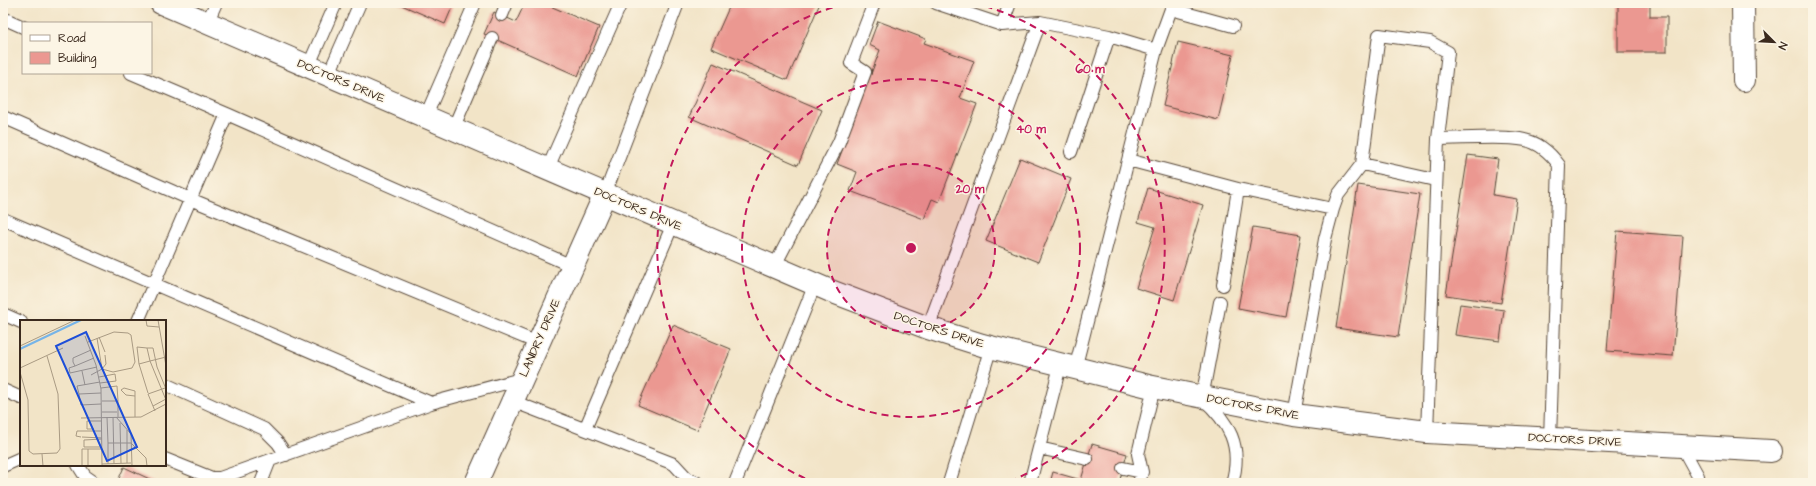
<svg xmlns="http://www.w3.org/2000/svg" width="1816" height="486" font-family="'Architects Daughter',sans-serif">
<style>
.building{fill:#eb9891}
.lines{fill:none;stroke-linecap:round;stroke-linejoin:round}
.service-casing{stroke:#564637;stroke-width:14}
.minor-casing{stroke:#564637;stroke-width:24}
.service{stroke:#fff;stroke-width:12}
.minor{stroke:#fff;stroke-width:22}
.ring{fill:none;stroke:#c2185b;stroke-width:2;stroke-dasharray:7 5}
.labels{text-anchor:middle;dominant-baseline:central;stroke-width:3;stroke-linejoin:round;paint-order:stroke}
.street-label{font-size:12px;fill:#3b2a1e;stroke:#fcf5e5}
.inset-river{fill:none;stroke:#76b4e8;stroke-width:2}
.inset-road{fill:none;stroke:#a99a83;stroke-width:1}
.view{fill:#1d4ed8;fill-opacity:0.15;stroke:#1d4ed8;stroke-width:2}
.inset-edge{fill:none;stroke:#3b2a1e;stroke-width:2}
.centre{fill:#c2185b;stroke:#fcf5e5;stroke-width:2}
.ring-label{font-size:12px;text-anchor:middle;font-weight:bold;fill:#c2185b;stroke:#fcf5e5;stroke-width:3;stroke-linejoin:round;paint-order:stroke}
</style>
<rect width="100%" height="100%" fill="#fcf5e5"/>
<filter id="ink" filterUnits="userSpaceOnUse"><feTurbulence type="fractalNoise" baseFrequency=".025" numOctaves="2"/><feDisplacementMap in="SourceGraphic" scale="8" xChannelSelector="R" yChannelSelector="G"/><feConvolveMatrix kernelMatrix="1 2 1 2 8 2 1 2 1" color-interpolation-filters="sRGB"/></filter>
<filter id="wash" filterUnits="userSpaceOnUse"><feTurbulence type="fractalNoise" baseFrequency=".012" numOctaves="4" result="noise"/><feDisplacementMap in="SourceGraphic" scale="16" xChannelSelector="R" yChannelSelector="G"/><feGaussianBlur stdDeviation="0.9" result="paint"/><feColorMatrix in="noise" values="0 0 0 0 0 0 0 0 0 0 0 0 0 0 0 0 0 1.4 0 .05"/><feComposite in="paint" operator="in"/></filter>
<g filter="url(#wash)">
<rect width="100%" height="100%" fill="#f2e4c7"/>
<g id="blocks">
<path class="building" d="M397 3H454L445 24Z
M525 3H543L599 27 578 76 484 34 494 12 516 22Z
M731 3H820L787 80 711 48Z
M1618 3H1650V17H1667V52H1618Z
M878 21 926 39 924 43 974 61 960 98 977 104 939 202 932 199 924 219 850 191 857 172 837 164 880 50 869 45Z
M1178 42 1233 55 1218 120 1163 106Z
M713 63 822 110 798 165 689 117Z
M1468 155 1498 159 1493 195 1517 199 1501 303 1446 295Z
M1020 158 1071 179 1038 262 986 241Z
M1358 185 1420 194 1398 337 1336 328Z
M1148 188 1203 205 1174 300 1136 288 1155 227 1138 222Z
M1253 227 1301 235 1286 317 1238 308Z
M1617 231 1683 236 1673 356 1607 351Z
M1460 304 1504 310 1500 341 1455 335Z
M673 325 731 349 697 430 638 405Z
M1092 444 1127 454 1119 483H1050L1053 472 1081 480Z
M124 467 158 483H117Z"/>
</g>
</g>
<g filter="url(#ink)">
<use href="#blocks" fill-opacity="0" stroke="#564637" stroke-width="1"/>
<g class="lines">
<defs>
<path id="service" d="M936 3 1002 25 1040 22
M502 15 507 3
M3 18 23 27
M207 23 216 3
M1002 25 1010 3
M1156 50 1171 9 1233 26
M308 67 336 3
M131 73 227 114 138 321
M328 76 360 3
M227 114 572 266
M3 117 190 199 538 343
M425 118 475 3
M453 129 492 38
M1071 152 1109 36
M1128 160 1238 189 1333 209
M1362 164 1435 180
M547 170 621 3
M605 194 678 3
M3 219 431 403
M774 267 839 142 865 72 851 63 874 3
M1223 285 1238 189
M1220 302 1202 398C1229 422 1243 446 1232 483
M3 314 21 322
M928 328 1040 22 1109 36 1156 50 1075 369
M165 384 264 429 278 443 286 455
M3 390 21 398
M512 401 674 464 687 478 698 483
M1294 415 1325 239 1333 209 1338 195 1362 164 1379 35 1430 42 1448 52 1438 139
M585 429 673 224
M1427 432 1438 139C1462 139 1504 135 1525 140 1539 143 1551 154 1559 165L1550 439
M1681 445 1698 476 1699 483
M1039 448 1087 459
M165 459 212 478H220L431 403 521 379
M78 465 85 476 95 483
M3 466 21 458
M1123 468 1142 472
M261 483 270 460
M735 483 815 284
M949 483 991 347
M1030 483 1060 366
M1139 483 1142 472 1138 454 1154 387"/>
<path id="minor" d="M161 3 833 292 928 328 982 345 1148 386 1294 415 1427 432 1771 451
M1743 3 1744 80
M476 483 605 194"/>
</defs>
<use href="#service" class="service-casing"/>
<use href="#minor" class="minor-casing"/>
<use href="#service" class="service"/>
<use href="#minor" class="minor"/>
</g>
</g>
<circle cx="911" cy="248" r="84" fill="#c2185b" fill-opacity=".12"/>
<g class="ring">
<circle cx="911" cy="248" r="84"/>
<circle cx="911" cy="248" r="169"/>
<path d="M816 483A253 253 0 0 1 848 3M974 3A253 253 0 0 1 1006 483"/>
</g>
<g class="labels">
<g class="street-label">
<text transform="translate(341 81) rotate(23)">DOCTORS DRIVE</text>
<text transform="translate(638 209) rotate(23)">DOCTORS DRIVE</text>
<text transform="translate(939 330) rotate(18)">DOCTORS DRIVE</text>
<text transform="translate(540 338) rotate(-66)">LANDRY DRIVE</text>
<text transform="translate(1253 407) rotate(11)">DOCTORS DRIVE</text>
<text transform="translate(1575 440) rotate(3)">DOCTORS DRIVE</text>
</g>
</g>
<g transform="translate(20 320)">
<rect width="146" height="146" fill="#f2e4c7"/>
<path class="inset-river" d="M0 29 61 0"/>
<path class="inset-road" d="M126 0 127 6 139 7M138 0 146 46M65 16 76 45 81 69 82 146M79 17 85 32M77 18 82 49M68 22 94 12 108 13 111 15 115 42 112 48 93 52 82 49 71 55M0 26 55 0M127 28 117 27 119 44 130 41 127 28H133L137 47 146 69M71 30 53 38V42L55 46 74 38M146 37 130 41 146 80M119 44 128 73M55 46 49 48 50 53 77 47M0 48 43 28M82 49 86 44 85 35M62 51 65 65M0 52 8 80 9 131 13 134 37 133 40 129 38 74 27 36M79 57 95 54 96 61 80 63M80 62 57 66 59 74 81 73M81 68 97 66 98 81M59 74 61 85 81 84M82 81H98V97M133 86 146 79M135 91 128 74 145 68M82 92H97M87 97 88 123M93 97 94 144M96 97 111 114 112 146M115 97V76L106 75 101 70 104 68 115 71V76M61 98 121 97 146 84M100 103 101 143M74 109H67V101H82M61 117 56 116 57 111H82M62 117 82 118M82 127H64V120L82 119M68 129V146M22 134 23 146M107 143V110M82 144 111 143M88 144V123H111L126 138 127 146M62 146V129H82"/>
<path class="view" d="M66 12 117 127 87 141 36 26Z"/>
<rect width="146" height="146" class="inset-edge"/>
</g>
<circle cx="911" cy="248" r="6" class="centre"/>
<g class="ring-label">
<text x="1090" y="73">60 m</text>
<text x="1031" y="133">40 m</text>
<text x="970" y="193">20 m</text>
</g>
<rect width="1816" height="486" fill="none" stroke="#fcf5e5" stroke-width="16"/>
<rect x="22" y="22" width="130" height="52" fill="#fcf5e5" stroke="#afa495"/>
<rect x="30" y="35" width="20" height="6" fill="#ffffff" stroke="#afa495"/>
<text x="58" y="42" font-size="12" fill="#3b2a1e">Road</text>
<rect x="30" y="52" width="20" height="12" fill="#eb9891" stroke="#afa495"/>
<text x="58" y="62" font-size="12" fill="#3b2a1e">Building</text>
<g transform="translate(1774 42) rotate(114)" stroke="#fcf5e5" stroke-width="3" paint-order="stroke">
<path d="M0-3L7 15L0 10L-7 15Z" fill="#3b2a1e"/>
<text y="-6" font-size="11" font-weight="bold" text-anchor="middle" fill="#3b2a1e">N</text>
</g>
</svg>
